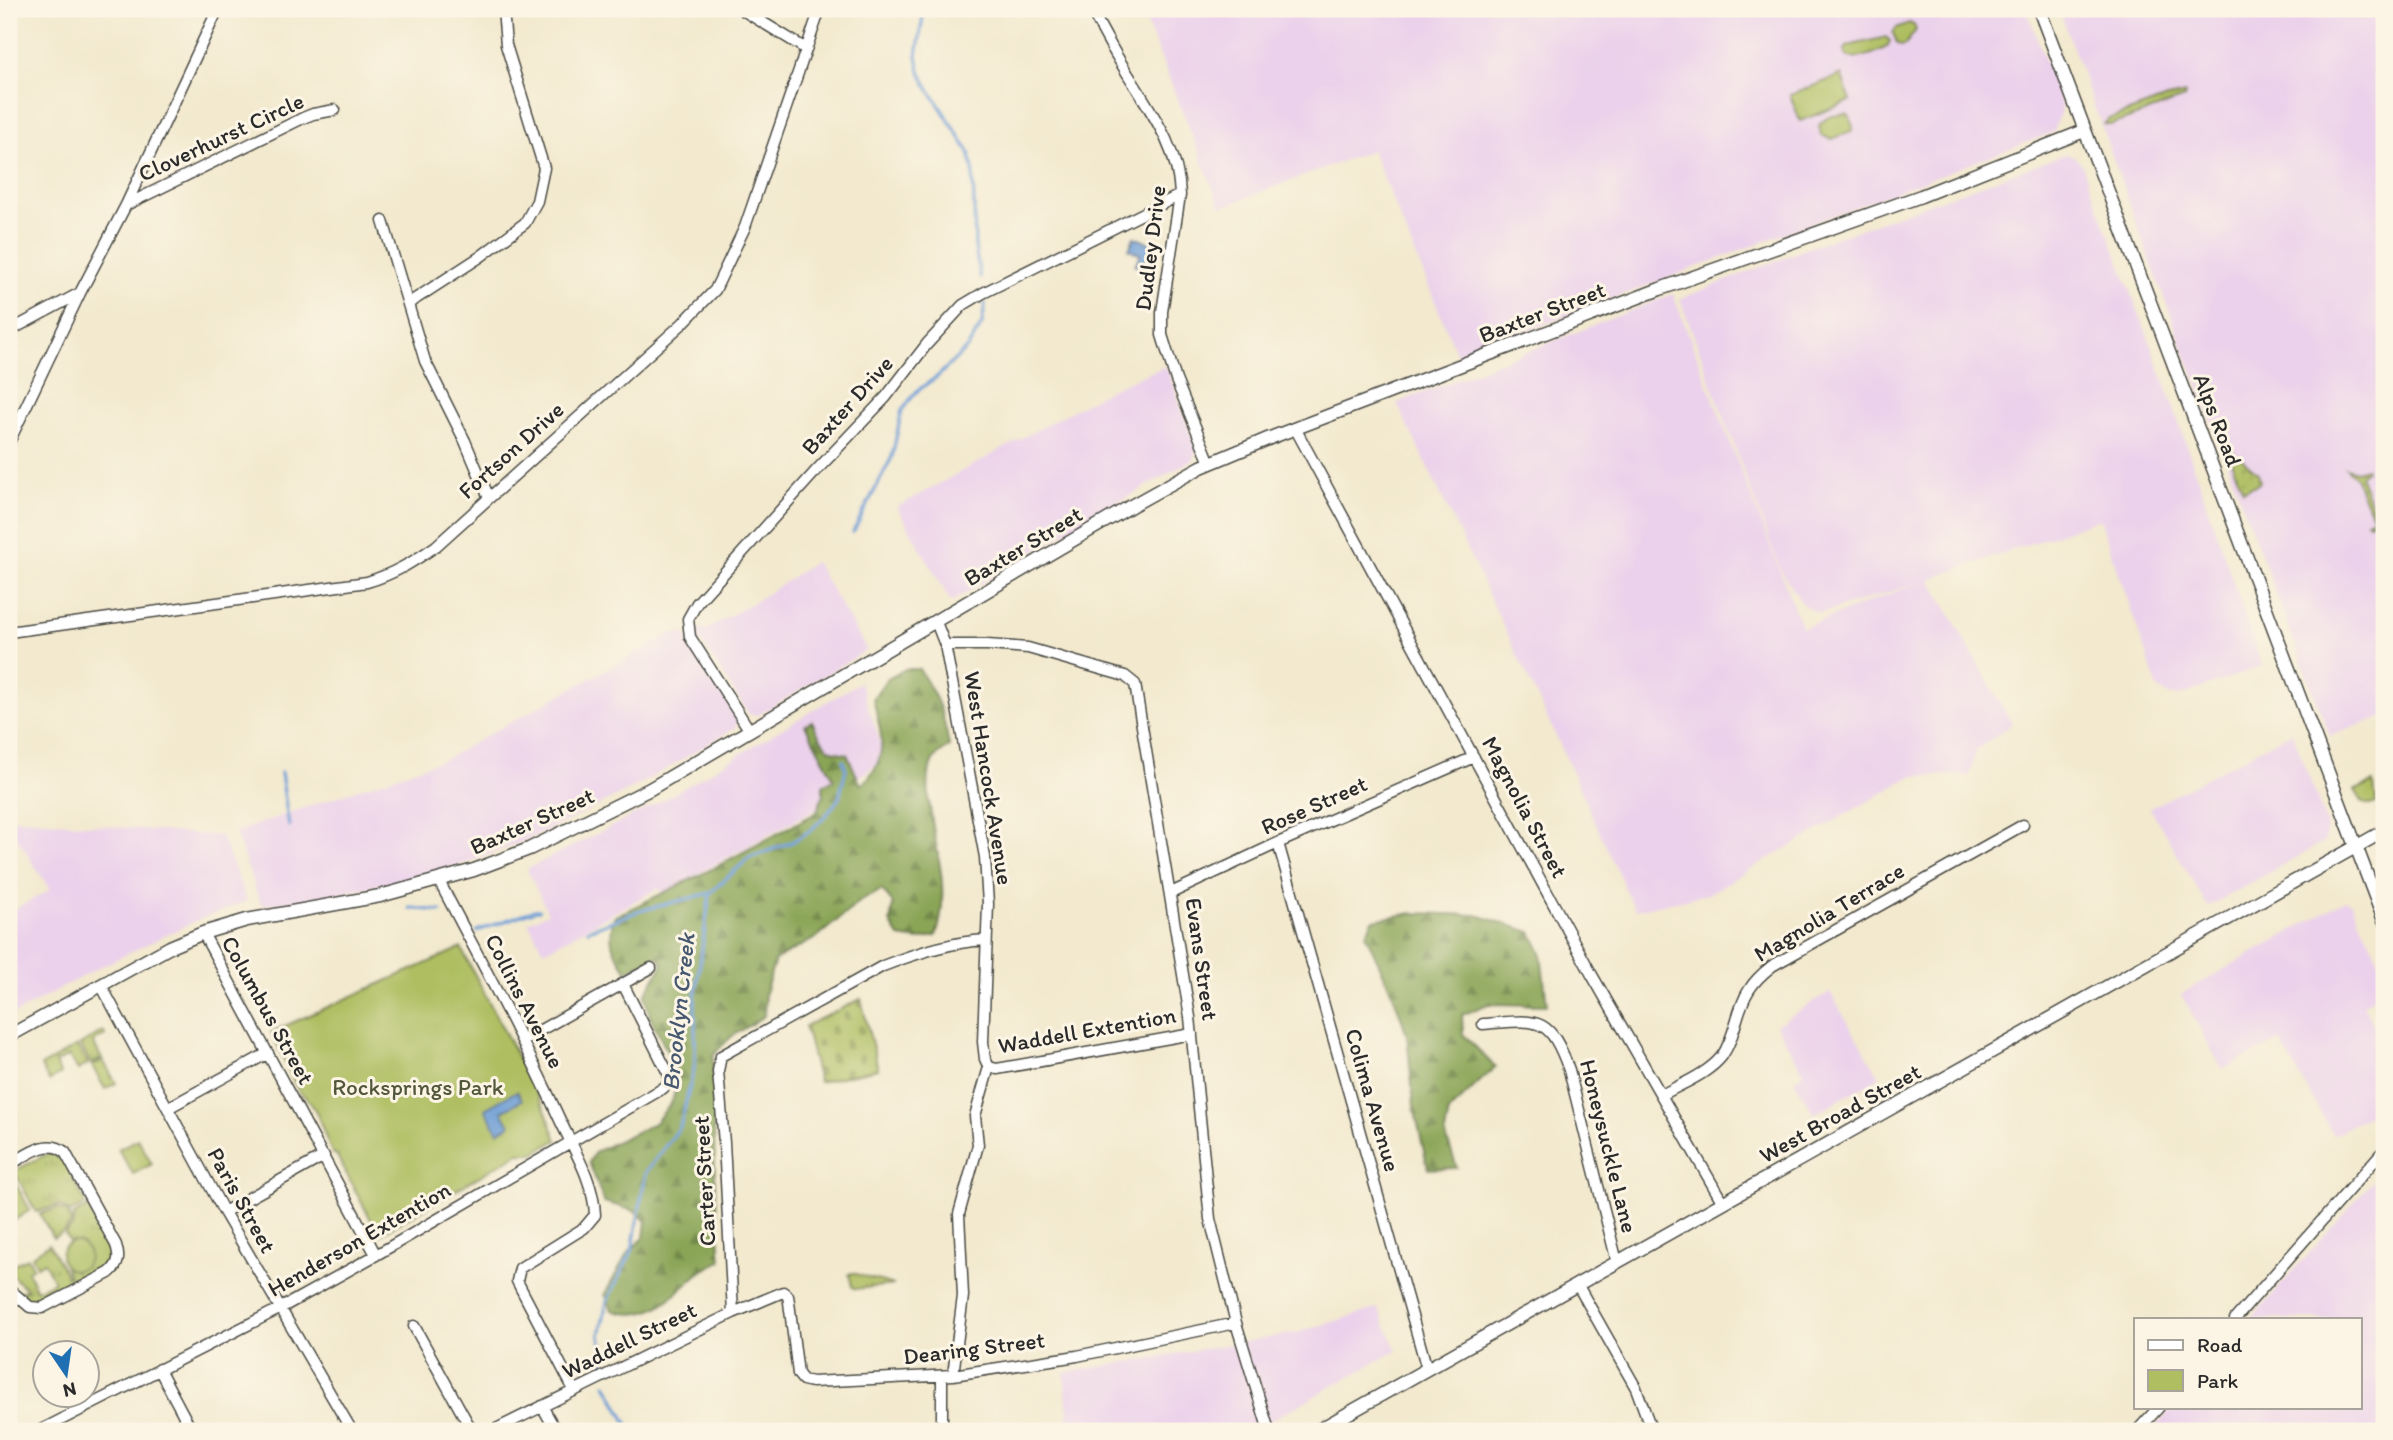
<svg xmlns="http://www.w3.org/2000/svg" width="2393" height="1440" font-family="Itim,sans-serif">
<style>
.built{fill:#ebd1eb}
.grass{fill:url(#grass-tufts);stroke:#6c7446;stroke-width:2}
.forest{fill:url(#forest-firs);stroke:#5a6841;stroke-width:2}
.cemetery{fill:url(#cemetery-stones);stroke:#6c7446;stroke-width:2}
.park{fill:#aebe61;stroke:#6c7446;stroke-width:2}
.garden{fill:url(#garden-dots);stroke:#6c7446;stroke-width:2}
.water{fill:#6c9cd5;stroke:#4c6480;stroke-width:2}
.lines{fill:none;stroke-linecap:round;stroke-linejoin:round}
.stream{stroke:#6c9cd5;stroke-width:3.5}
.minor-casing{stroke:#494843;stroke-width:13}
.major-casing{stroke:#494843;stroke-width:15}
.minor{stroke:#fff;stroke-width:10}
.major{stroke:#fff;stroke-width:12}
.labels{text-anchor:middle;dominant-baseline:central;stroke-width:6;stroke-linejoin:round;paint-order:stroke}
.street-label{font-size:23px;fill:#2b2b2b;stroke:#fcf5e5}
.park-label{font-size:23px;fill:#52573b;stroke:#fcf5e5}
.water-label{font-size:24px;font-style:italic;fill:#45586f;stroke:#fcf5e5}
</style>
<defs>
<pattern id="grass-tufts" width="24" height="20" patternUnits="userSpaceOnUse" patternTransform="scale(1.75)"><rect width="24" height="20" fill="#aebe61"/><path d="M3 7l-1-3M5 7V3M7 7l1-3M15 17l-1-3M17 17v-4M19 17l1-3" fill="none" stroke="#8e9b50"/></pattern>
<pattern id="forest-firs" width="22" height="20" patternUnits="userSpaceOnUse" patternTransform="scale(1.75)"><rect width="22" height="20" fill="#8aa557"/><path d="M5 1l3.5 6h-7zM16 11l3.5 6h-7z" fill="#718748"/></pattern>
<pattern id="cemetery-stones" width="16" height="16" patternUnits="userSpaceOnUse" patternTransform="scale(1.75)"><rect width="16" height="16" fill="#aebe61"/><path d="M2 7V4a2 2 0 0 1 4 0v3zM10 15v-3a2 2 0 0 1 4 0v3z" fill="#8e9b50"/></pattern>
<pattern id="garden-dots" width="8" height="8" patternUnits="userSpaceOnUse" patternTransform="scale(1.75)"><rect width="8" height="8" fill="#aebe61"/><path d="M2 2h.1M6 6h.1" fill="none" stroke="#8e9b50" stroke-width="1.8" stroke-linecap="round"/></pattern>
</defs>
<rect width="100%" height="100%" fill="#fcf5e5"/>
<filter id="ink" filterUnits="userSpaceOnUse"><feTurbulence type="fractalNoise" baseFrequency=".0143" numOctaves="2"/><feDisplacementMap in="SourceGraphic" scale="14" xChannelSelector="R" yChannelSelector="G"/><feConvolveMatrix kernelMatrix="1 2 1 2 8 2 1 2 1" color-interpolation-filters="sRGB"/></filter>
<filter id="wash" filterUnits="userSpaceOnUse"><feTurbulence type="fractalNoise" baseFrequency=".00686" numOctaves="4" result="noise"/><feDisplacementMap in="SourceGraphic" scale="28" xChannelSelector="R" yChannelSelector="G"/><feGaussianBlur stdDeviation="1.57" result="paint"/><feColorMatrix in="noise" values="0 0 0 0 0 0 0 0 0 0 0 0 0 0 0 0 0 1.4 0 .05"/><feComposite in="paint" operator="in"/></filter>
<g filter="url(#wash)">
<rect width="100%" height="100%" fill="#f2e9ce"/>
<path class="built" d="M1141 9H2026L2062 106 2054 132 1458 357 1372 150 1221 207Z
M2059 9H2384V716L2330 736 2147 252Z
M2066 154 2074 156 2081 163 2130 289 2163 377 2262 666 2180 696H2171L2158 689 2100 519 1930 579 2012 724 1976 750 1970 775 1912 776 1708 894 1635 910 1555 734 1397 403 1673 294 1802 628 1924 581 1820 614 1803 605 1781 571 1680 299 1811 247Z
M1166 366 1197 451 1194 459 1063 534 951 602 897 507 1115 387Z
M815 562 867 650 758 715 749 714 694 631 706 630 759 599Z
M684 632 736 718 737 724 735 728 644 782 580 815 525 841 463 864 344 893 266 905 260 903 235 832 443 760 670 634Z
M860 682 885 758 819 807 663 893 659 888 544 951 528 922 548 913 527 869 662 801Z
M2292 732 2327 825 2325 841 2208 907 2150 808Z
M9 818 221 836 247 901 195 921 96 969 9 1017V912L50 890 9 825Z
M2346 900 2352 903 2384 971V992L2363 1004 2384 1050V1107L2333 1135 2280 1041 2222 1069 2181 994Z
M1830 992 1880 1077 1814 1114 1794 1080 1804 1073 1776 1025Z
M2384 1168V1431H2151L2174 1407H2360V1319H2251Z
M1378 1308 1397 1350 1252 1431H1070L1064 1373 1296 1333Z"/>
<path class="grass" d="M2185 94 2184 98 2112 125 2104 124 2110 119 2167 98Z
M2374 783 2376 803 2370 805 2363 803 2355 790Z
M103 1031 105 1035 93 1042 102 1059 91 1064 80 1045Z
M77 1046 88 1064 78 1070 69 1056 55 1063 61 1074 49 1081 41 1066Z
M103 1060 116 1083 105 1089 92 1066Z
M49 1153 64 1160 86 1204 71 1212 59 1205 36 1212 14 1171Z
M9 1172 30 1210 9 1224Z
M88 1207C94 1218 113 1244 113 1256 113 1260 110 1263 107 1266L44 1301C34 1302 27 1301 20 1294L21 1291 28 1290 9 1273V1266L28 1258 33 1267 27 1271 37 1290 54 1282 44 1262 37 1266 32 1256 49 1244 67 1277 69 1276 65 1267 76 1271 73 1241 70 1243 65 1234 73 1225V1215Z
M58 1208 69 1213 71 1223 65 1231 53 1238 40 1214Z
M852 1273 894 1285 855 1289 852 1287 849 1274Z"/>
<path class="forest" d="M905 669H919C938 699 943 711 949 746 945 750 936 755 933 760 919 786 941 854 942 883 943 901 942 919 936 936L918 940 899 937 890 922 893 904 882 890 863 899 816 938 775 960 765 993 764 1016 731 1037 713 1055 715 1185 721 1261C713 1265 704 1269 697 1275 671 1297 651 1324 612 1310L605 1294 627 1254 644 1237 646 1221 635 1211 604 1202 589 1162 595 1152 655 1123 672 1102 678 1079 673 1063 650 1017 645 995 663 964 658 956 627 971C613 950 607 943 614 917L710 870 816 813 823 796V785L834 779 805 725 812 721C822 741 823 751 847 754L861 785C891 759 881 733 873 698L886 680Z
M1413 913 1477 915 1531 932 1541 953 1547 1005 1488 1004 1462 1015 1463 1034 1495 1067 1449 1111 1445 1133 1457 1168 1428 1169 1414 1107 1407 1035 1394 997 1366 935 1373 920Z"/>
<path class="cemetery" d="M861 999 878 1069 819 1082 805 1026Z"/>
<path class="park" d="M1909 23 1914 25 1916 30 1905 45 1901 46 1897 43 1893 33 1896 28Z
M1886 37 1890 41 1887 47C1875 53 1862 60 1848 57L1844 51 1848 46Z
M1841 75 1851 101 1800 121 1790 95Z
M1847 114 1849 116 1853 127 1852 131 1832 139 1822 136 1819 127C1824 116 1835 115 1847 114Z
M461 948 545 1110 557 1140 534 1153H519L379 1235 336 1154H333C321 1134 321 1106 299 1092L271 1032Z
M138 1139 152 1164 133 1174 118 1149Z
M61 1256a14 14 0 1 1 28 0a14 14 0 1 1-28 0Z"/>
<path class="garden" d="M2224 444 2258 473 2260 482 2257 485 2243 490Z
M2346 468 2357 471 2366 468 2367 471 2360 475 2376 517 2383 515 2382 519 2368 523 2367 521 2373 518 2355 477Z"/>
<path class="water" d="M1134 237 1153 244 1143 268 1135 265 1140 254 1129 249Z
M517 1091 522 1100 502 1111 510 1125 498 1132 485 1109Z"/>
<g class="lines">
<path class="stream" d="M924 9 917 56 920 71 927 86 969 152 973 168 975 247 980 278
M853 532 892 457 902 410 917 391 938 376 968 347 982 324 985 304
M281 773 289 826
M410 908 441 911
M588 930 639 911 710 893 749 858 792 842 811 830 828 813 839 798 846 769 843 760
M477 931 535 910H539
M604 1366 600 1335 607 1301 632 1251 646 1172 680 1127 695 1064V997L710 893
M606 1384 631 1431"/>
</g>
</g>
<g filter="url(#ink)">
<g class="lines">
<defs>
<path id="minor" d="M741 9 806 49
M1091 9C1103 32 1115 54 1129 76 1152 113 1179 150 1180 195L1162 312V335L1176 380 1210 463
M126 205 303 118 313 114 335 110
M383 221 425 361 465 441 489 498
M409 303 480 257 525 223 537 201 544 168 506 45 503 9
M9 331 80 293
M1295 428 1592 975 1723 1203
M9 442 80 293 126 205 218 9
M936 622 945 645 985 857 988 904 983 1042 985 1059 989 1067
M9 632 367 582C394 574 413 562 436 546L682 324 715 290 745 227 820 9
M945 645H987L1028 648 1125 676 1135 684 1190 1017 1210 1219 1236 1323 1269 1431
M750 731 690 637 688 619 697 603 814 473 886 397 927 344 963 305 983 293 1180 195
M1278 843 1427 1369
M439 881C481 961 523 1039 560 1120 574 1150 594 1182 595 1215L584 1228 520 1268 517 1281 574 1390
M1171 893 1278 843 1474 757
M203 933 376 1255
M101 985 224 1212 352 1431
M1483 1024C1536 1020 1549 1013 1569 1070L1617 1262
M523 1040 651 968
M989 1067 997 1069 1192 1034
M1662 1095C1681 1084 1708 1074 1722 1056 1736 1036 1736 1010 1749 990 1755 980 1763 973 1772 966L2023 825
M168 1108 268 1053
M9 1165C26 1156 47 1137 65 1152L116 1245C120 1257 119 1265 109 1273L42 1308 30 1307 9 1289
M224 1212 324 1156
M1577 1284 1636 1388 1652 1431
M733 1313 724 1143 718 1071 721 1056 883 966C916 953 950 942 985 940
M2235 1319 2384 1150
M414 1326 472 1431
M159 1369 192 1431
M953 1375 963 1296 959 1214 978 1145 975 1116 989 1067
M942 1376V1431
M542 1406 556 1431
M39 1431 279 1309 376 1255 662 1089 668 1084 669 1075 623 984
M492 1431 733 1313 783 1292 788 1296 789 1302 798 1374 803 1380 812 1382 953 1375 1077 1356 1236 1323
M2137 1431 2159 1407"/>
<path id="major" d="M2039 9 2384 920
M9 1036 170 947 203 933 247 920 380 896 474 870 529 849 650 789 1131 506 1201 467 1270 438 1660 289 1921 196 2084 131
M1317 1431 2384 831"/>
</defs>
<use href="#minor" class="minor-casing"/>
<use href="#major" class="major-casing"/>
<use href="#minor" class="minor"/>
<use href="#major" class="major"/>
</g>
</g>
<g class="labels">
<g class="street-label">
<text transform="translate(221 137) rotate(-25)">Cloverhurst Circle</text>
<text transform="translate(1150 248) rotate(-83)">Dudley Drive</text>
<text transform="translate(1542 312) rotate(-21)">Baxter Street</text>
<text transform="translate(847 405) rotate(-48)">Baxter Drive</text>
<text transform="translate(2218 420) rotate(69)">Alps Road</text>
<text transform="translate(511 450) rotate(-42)">Fortson Drive</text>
<text transform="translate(1023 546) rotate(-31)">Baxter Street</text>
<text transform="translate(989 778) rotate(81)">West Hancock Avenue</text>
<text transform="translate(1314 805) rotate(-24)">Rose Street</text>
<text transform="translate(1525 807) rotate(62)">Magnolia Street</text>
<text transform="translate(532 821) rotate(-24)">Baxter Street</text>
<text transform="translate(1829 912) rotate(-31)">Magnolia Terrace</text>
<text transform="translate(1202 959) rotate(82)">Evans Street</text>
<text transform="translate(525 1001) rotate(63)">Collins Avenue</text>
<text transform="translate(268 1010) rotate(61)">Columbus Street</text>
<text transform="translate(1087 1030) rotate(-10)">Waddell Extention</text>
<text transform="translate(1373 1100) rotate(74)">Colima Avenue</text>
<text transform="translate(1840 1113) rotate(-29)">West Broad Street</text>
<text transform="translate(1609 1146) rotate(76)">Honeysuckle Lane</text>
<text transform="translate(704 1181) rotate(-93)">Carter Street</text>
<text transform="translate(242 1200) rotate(61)">Paris Street</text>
<text transform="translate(359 1239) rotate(-30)">Henderson Extention</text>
<text transform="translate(629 1340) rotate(-26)">Waddell Street</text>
<text transform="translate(974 1348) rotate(-7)">Dearing Street</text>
</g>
<g class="park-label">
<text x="418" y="1087">Rocksprings Park</text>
</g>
<g class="water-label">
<text transform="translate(678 1012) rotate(-84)">Brooklyn Creek</text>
</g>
</g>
<rect width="2393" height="1440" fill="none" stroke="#fcf5e5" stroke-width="35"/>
<rect x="2134" y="1318" width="228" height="91" fill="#fcf5e5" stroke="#a8a49b" stroke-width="2"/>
<rect x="2148" y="1340" width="35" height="10" fill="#ffffff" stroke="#a8a49b" stroke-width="2"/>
<text x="2197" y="1352" font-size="21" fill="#2b2b2b">Road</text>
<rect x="2148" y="1370" width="35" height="21" fill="#aebe61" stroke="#a8a49b" stroke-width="2"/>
<text x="2197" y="1388" font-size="21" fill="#2b2b2b">Park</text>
<g transform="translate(66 1374) rotate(167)"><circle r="33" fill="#fcf5e5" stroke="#a8a49b" stroke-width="2"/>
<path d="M0-5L12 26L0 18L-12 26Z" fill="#1f6fb2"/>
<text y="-10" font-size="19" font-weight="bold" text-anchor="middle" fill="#2b2b2b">N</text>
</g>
</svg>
